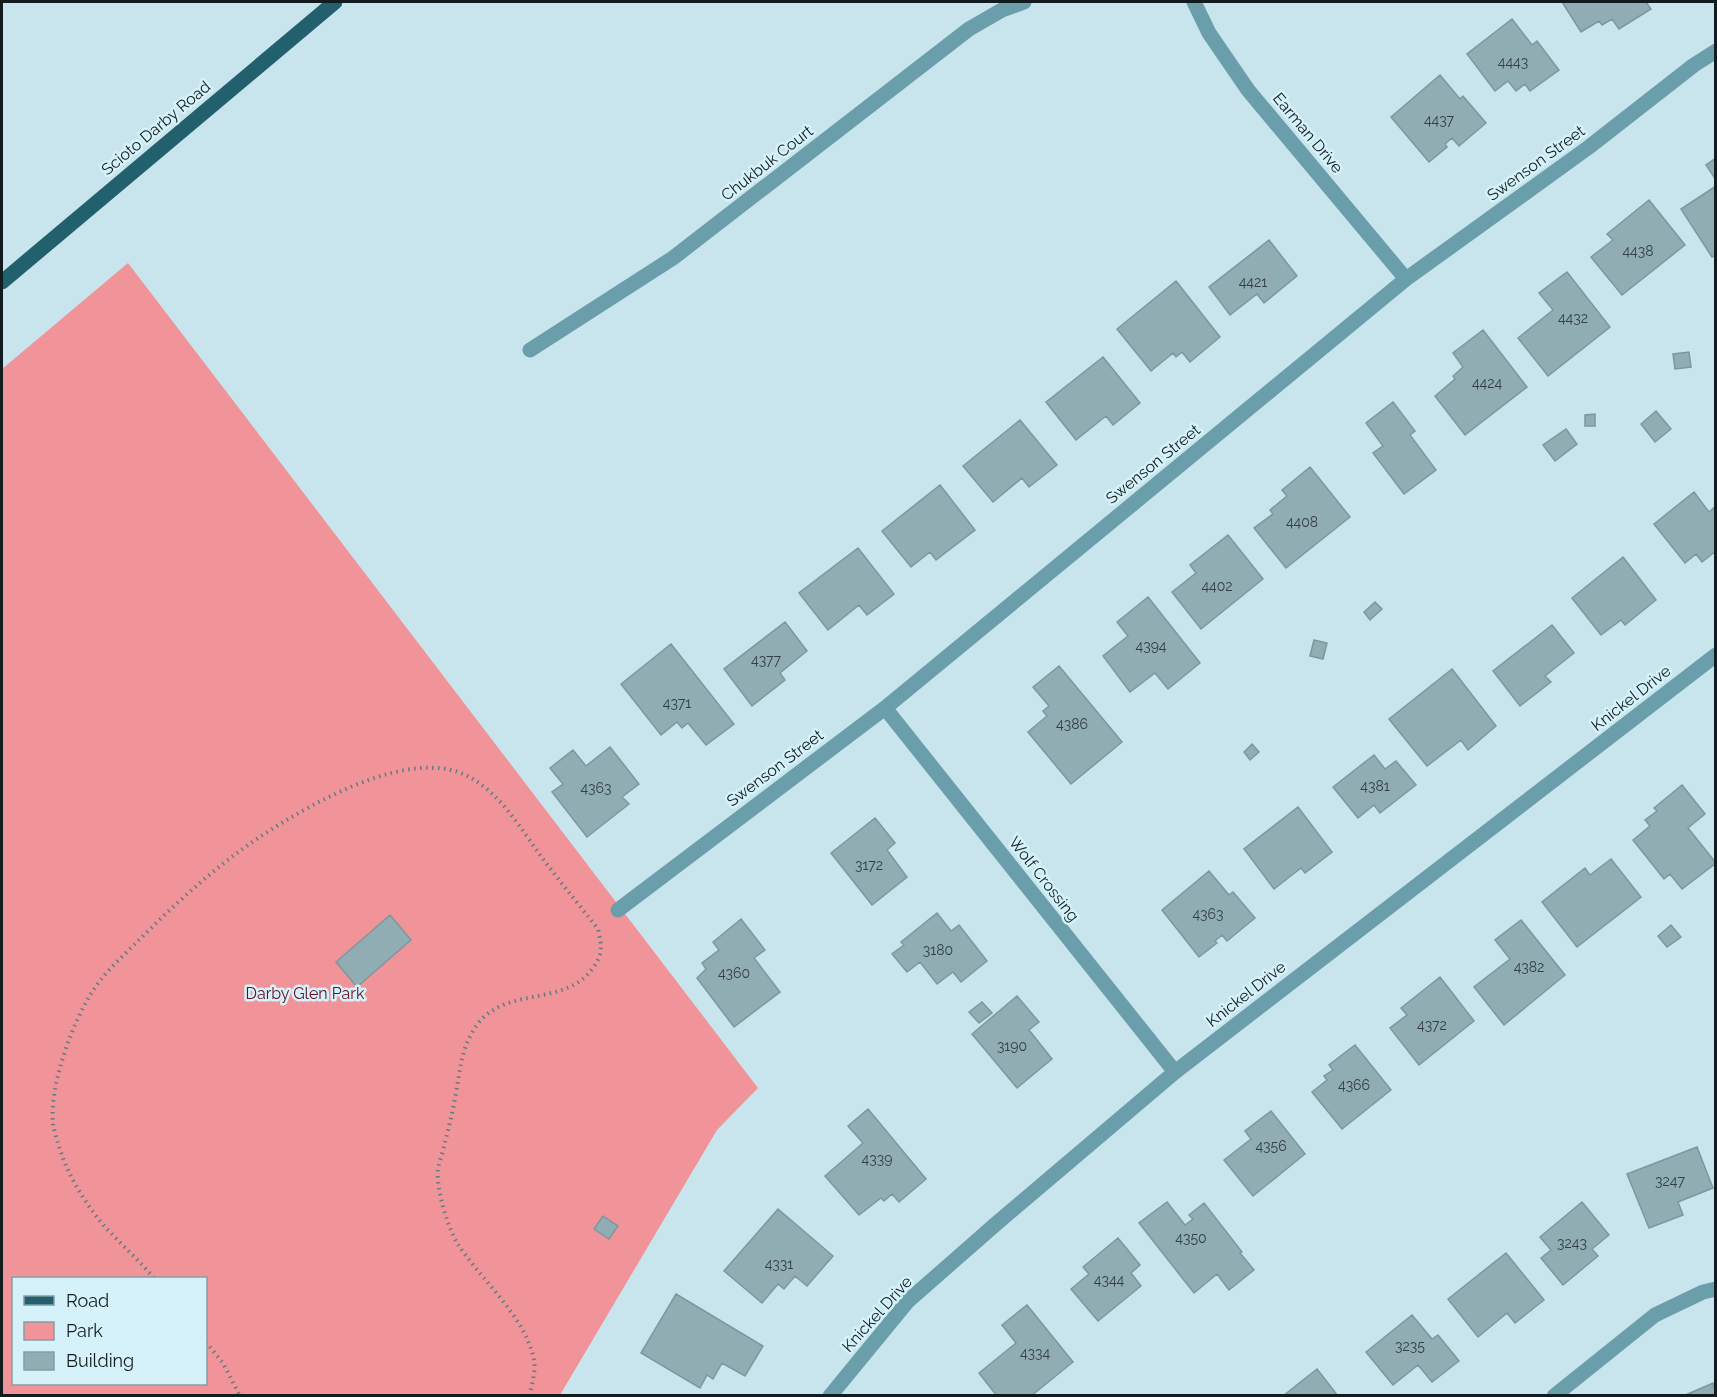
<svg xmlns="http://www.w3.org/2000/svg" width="1717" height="1397" font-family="Raleway,sans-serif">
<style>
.green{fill:#f1949a;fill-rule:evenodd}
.building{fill:#91adb4;stroke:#7c979e;stroke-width:1.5}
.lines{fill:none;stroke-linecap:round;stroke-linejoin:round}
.path{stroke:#677a80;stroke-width:4;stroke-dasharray:1.5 4.5;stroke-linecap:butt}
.minor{stroke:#6a9eaa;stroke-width:15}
.major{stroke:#23606d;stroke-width:15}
.labels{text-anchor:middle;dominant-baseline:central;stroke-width:5;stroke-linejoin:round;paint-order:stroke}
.number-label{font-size:14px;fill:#324044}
.street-label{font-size:16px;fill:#121c1f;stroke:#d5f2fa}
.park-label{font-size:16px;fill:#690a1f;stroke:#d5f2fa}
</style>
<rect width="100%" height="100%" fill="#c8e5ed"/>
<path class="green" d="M128 263 758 1088 717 1130 560 1395 2 1396V369ZM14 1278H206V1384H14Z"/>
<path class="building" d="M1562 2H1646L1651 9 1619 29 1612 19 1602 25 1599 21 1581 32Z
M1512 19 1532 45 1537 41 1559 70 1530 91 1525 84 1516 91 1508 81 1495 91 1467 54Z
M1440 75 1460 99 1463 96 1486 123 1459 146 1452 138 1445 144 1447 147 1429 162 1391 117Z
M1716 158V180L1706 165Z
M1716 186V255L1712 257 1681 209Z
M1649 200 1685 245 1622 295 1591 257 1613 240 1607 234Z
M1269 240 1297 276 1264 303 1257 294 1230 315 1209 287Z
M1567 272 1610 327 1548 376 1518 338 1553 310 1539 293Z
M1176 281 1220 337 1190 362 1182 352 1176 357 1173 353 1151 371 1117 329Z
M1483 330 1527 387 1465 435 1435 396 1455 379 1453 376 1463 367 1453 353Z
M1689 352 1691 367 1675 369 1673 354Z
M1103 357 1140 403 1113 425 1106 416 1076 440 1046 402Z
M1393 402 1415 431 1410 435 1436 470 1404 494 1373 453 1383 446 1366 423Z
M1656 411 1671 429 1655 442 1641 424Z
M1595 414V426H1585V415Z
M1020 420 1057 465 1029 487 1022 478 993 502 963 466Z
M1566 429 1577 444 1555 461 1543 445Z
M1310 467 1350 517 1286 568 1254 528 1273 514 1270 510 1287 496 1282 490Z
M940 485 975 530 936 560 930 552 911 567 882 531Z
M1694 492 1709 512 1716 506V551L1702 562 1696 554 1685 563 1654 524Z
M1228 535 1263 579 1201 629 1172 592 1196 573 1190 565Z
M858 548 894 594 867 615 859 605 828 630 799 593Z
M1623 557 1656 600 1625 625 1621 620 1601 635 1572 598Z
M1148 597 1200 663 1168 689 1155 673 1130 692 1103 656 1128 636 1117 622Z
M1375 602 1382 609 1370 620 1364 612Z
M785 622 807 651 780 673 785 680 752 706 724 669Z
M1552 625 1574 653 1545 676 1551 682 1520 706 1493 671Z
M1314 640 1327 643 1323 659 1310 656Z
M671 644 734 724 706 745 688 723 682 728 677 722 661 735 621 684Z
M1059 666 1122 742 1071 784 1028 732 1047 716 1043 711 1049 706 1033 687Z
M1452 669 1496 726 1468 750 1461 740 1427 766 1389 719Z
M1252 744 1259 752 1250 760 1244 752Z
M610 747 639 784 622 797 629 804 587 837 552 792 563 784 550 768 573 750 586 766Z
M1374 755 1385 769 1396 761 1416 785 1380 813 1374 805 1358 818 1333 787Z
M1682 785 1705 814 1688 828 1716 863 1682 889 1670 874 1664 879 1633 840 1650 826 1645 820 1657 811 1654 808Z
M1298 807 1332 852 1305 873 1301 868 1274 889 1244 849Z
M875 818 895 843 887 850 907 877 872 905 831 853Z
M1611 859 1641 897 1577 947 1542 902 1585 868 1590 875Z
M1209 871 1229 895 1233 892 1255 918 1227 941 1222 935 1215 941 1217 943 1199 957 1162 910Z
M937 913 951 931 959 925 987 961 961 982 953 972 937 984 920 962 907 972 892 954 904 945 901 942Z
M390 915 411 940 357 987 336 962Z
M741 919 765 950 754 958 780 992 734 1027 697 978 706 969 702 963 719 950 713 942Z
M1521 920 1565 975 1504 1025 1474 987 1510 959 1495 940Z
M1671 925 1681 937 1667 947 1658 936Z
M1440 977 1474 1021 1419 1065 1390 1028 1407 1015 1401 1008Z
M1017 996 1039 1022 1029 1030 1052 1059 1017 1088 972 1034Z
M982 1002 992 1013 979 1023 969 1012Z
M1355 1045 1391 1090 1342 1129 1312 1092 1327 1080 1324 1076 1333 1070 1329 1065Z
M868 1109 926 1179 899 1202 892 1194 884 1201 881 1198 859 1215 825 1176 863 1143 848 1126Z
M1271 1111 1305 1154 1253 1196 1224 1160 1251 1139 1245 1131Z
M1697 1147 1713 1188 1678 1202 1683 1215 1649 1228 1627 1174Z
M1167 1202 1185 1225 1193 1219 1189 1215 1204 1203 1242 1252 1240 1253 1254 1270 1229 1290 1217 1274 1194 1293 1139 1223Z
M1582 1202 1609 1235 1592 1249 1598 1256 1563 1285 1541 1258 1551 1250 1540 1237Z
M778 1209 833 1256 807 1286 795 1276 784 1289 778 1284 762 1303 724 1271Z
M603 1216 618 1226 609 1239 594 1229Z
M1118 1238 1140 1265 1131 1273 1141 1286 1098 1321 1071 1289 1089 1274 1083 1267Z
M1506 1253 1544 1300 1515 1323 1507 1313 1478 1337 1448 1299Z
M676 1294 763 1346 745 1376 722 1363 713 1379 707 1375 700 1388 641 1353Z
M1027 1305 1073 1362 1031 1396H997L979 1373 1016 1343 1002 1325Z
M1412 1315 1432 1339 1438 1335 1459 1361 1432 1382 1418 1365 1393 1385 1366 1352Z
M1317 1369 1338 1396H1283Z
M1713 1383 1716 1396H1683Z"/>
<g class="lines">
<path class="path" d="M154 1278C137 1258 117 1241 100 1221 82 1198 66 1172 58 1143 56 1137 54 1130 53 1124 49 1086 73 1020 94 989 106 971 123 956 138 941 169 910 202 879 237 853 287 816 396 750 458 772 497 786 520 828 543 859 561 883 580 906 598 929 602 946 603 954 593 968 566 1006 510 987 480 1021 460 1046 461 1069 455 1098 452 1116 447 1133 443 1151 441 1157 439 1163 438 1169 436 1189 447 1225 457 1243 481 1280 526 1317 534 1360 536 1371 532 1385 529 1396
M206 1342 223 1363 240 1396"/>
<path class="minor" d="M1194 2 1209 33 1248 90 1406 279
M530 350 673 258 969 29 1002 10 1024 2
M885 708 1175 1072
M618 910 885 708 1406 279 1589 147 1694 65 1716 51
M830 1396 908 1301 997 1223 1175 1072 1716 655
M1554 1396 1655 1315 1703 1292 1716 1289"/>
<path class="major" d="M2 282 335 2"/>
</g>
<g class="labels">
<g class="number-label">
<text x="1513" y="62">4443</text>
<text x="1439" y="120">4437</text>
<text x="1638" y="251">4438</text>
<text x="1253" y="282">4421</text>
<text x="1573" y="318">4432</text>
<text x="1487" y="383">4424</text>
<text x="1302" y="522">4408</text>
<text x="1217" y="586">4402</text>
<text x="1151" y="646">4394</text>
<text x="766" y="660">4377</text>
<text x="677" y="703">4371</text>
<text x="1072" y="724">4386</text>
<text x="1375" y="786">4381</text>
<text x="596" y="788">4363</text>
<text x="869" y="865">3172</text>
<text x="1208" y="914">4363</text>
<text x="938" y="950">3180</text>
<text x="1529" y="967">4382</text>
<text x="734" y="973">4360</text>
<text x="1432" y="1025">4372</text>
<text x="1012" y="1046">3190</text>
<text x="1354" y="1085">4366</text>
<text x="1271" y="1146">4356</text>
<text x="877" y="1159">4339</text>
<text x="1670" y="1181">3247</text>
<text x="1191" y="1238">4350</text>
<text x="1572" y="1243">3243</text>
<text x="779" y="1264">4331</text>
<text x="1109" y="1280">4344</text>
<text x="1410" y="1346">3235</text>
<text x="1035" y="1353">4334</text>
</g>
<g class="street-label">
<text transform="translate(156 128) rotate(-40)">Scioto Darby Road</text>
<text transform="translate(1308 133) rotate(50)">Earman Drive</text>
<text transform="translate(767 163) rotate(-38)">Chukbuk Court</text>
<text transform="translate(1536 163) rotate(-36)">Swenson Street</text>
<text transform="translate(1153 464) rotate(-39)">Swenson Street</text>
<text transform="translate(1631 698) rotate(-38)">Knickel Drive</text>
<text transform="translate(775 768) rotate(-37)">Swenson Street</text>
<text transform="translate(1044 879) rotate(52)">Wolf Crossing</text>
<text transform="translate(1246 994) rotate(-38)">Knickel Drive</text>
<text transform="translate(877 1314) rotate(-48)">Knickel Drive</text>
</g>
<g class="park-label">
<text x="305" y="993">Darby Glen Park</text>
</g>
</g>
<rect width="1717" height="1397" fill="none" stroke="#121c1f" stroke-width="6"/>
<rect x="12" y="1277" width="195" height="108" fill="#d5f2fa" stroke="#879ca2" stroke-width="1.5"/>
<rect x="24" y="1296" width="30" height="9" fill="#23606d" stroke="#879ca2" stroke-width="1.5"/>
<text x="66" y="1307" font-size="18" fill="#121c1f">Road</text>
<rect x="24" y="1322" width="30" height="18" fill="#f1949a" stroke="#879ca2" stroke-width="1.5"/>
<text x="66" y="1337" font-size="18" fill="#121c1f">Park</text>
<rect x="24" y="1352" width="30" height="18" fill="#91adb4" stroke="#879ca2" stroke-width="1.5"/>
<text x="66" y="1367" font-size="18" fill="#121c1f">Building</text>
</svg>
